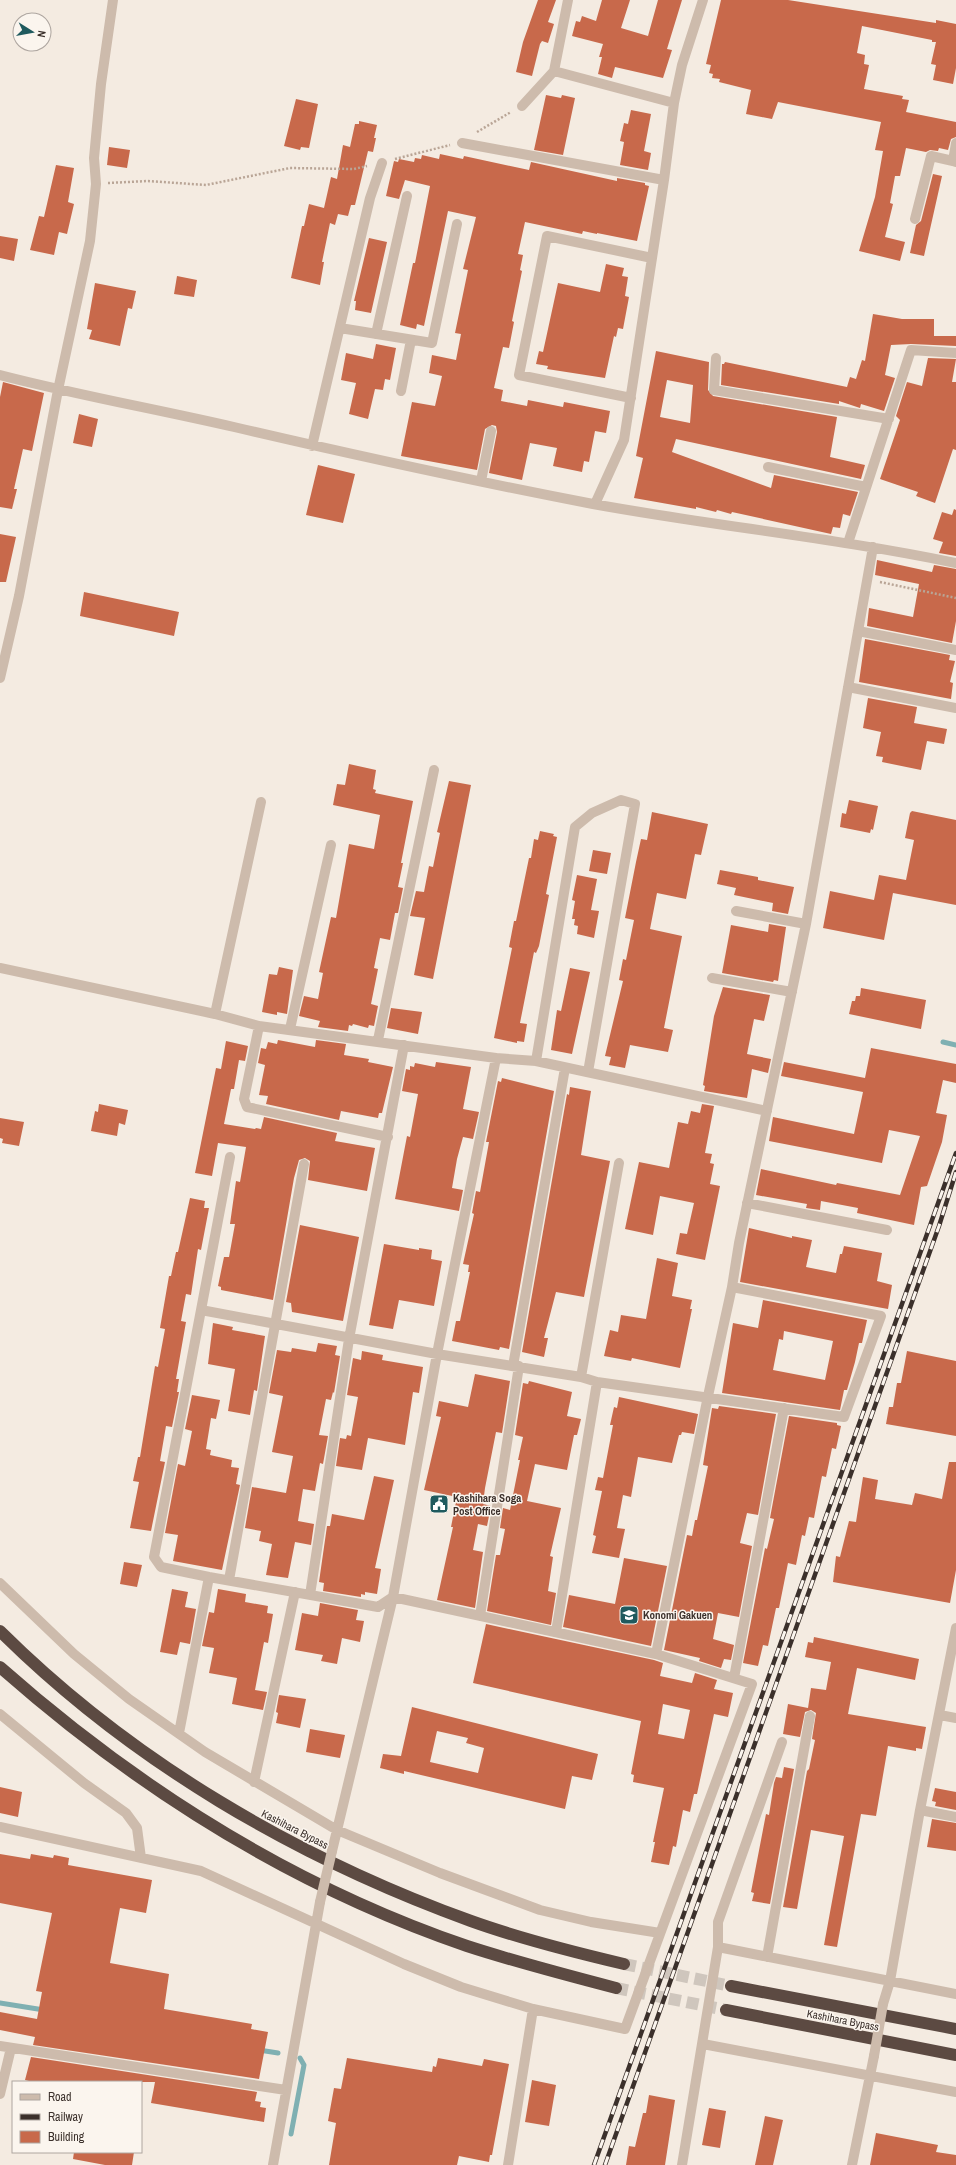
<svg xmlns="http://www.w3.org/2000/svg" width="956" height="2165" font-family="'Archivo Narrow',sans-serif">
<style>
.lines{fill:none;stroke-linecap:round;stroke-linejoin:round}
.stream{stroke:#7fb0b2;stroke-width:5}
.building{fill:#c8694b;fill-rule:evenodd}
.highway-tunnel{stroke:#cfc6bd;stroke-width:12;stroke-dasharray:12 6;stroke-linecap:butt}
.path{stroke:#b9a596;stroke-width:2.5;stroke-dasharray:2 2;stroke-linecap:butt}
.minor{stroke:#cdbbac;stroke-width:10}
.highway{stroke:#5c4a42;stroke-width:12}
.rail-casing{stroke:#3b302b;stroke-width:4.5}
.rail{stroke:#fbf5ee;stroke-width:3;stroke-dasharray:9;stroke-linecap:butt}
.minor-bridge{stroke:#cdbbac;stroke-width:10}
.labels{text-anchor:middle;dominant-baseline:central;stroke-width:3;stroke-linejoin:round;paint-order:stroke}
.poi-label{font-size:11px;font-weight:bold;fill:#3b302b;stroke:#fbf5ee;text-anchor:start}
.street-label{font-size:11px;fill:#3b302b;stroke:#fbf5ee}
</style>
<rect width="100%" height="100%" fill="#f4ebe1"/>
<g class="lines">
<path class="stream" d="M943 1042 956 1045
M0 2003 44 2010
M259 2050 278 2053
M291 2134 304 2065 300 2058"/>
</g>
<path class="building" d="M538 0H556L548 22 554 24 548 43 542 41 540 44 532 76 516 72 523 42Z
M602 0H630L621 28 648 36 658 0H682L667 49 672 50 663 78 615 67 612 78 598 74 602 57H599L603 44 572 36 576 21 580 22 582 16 596 21Z
M721 0H788L936 23V20L956 24V68L953 84 933 80 936 65 931 64 936 42H932V40L862 26 857 53 865 55 864 64 869 65 864 89 903 96 902 99 909 100 906 112 956 122V137L951 139 948 150 939 148 938 151 930 150 926 152 906 148 900 176H895L890 203 893 204 885 237 905 242 900 261 859 251 875 197 883 151 875 150 881 122 778 102 772 119 746 114 751 90 719 82 720 79 712 78 713 74 709 73 711 65 706 64Z
M546 95 561 98 562 95 575 98 563 155 534 150Z
M296 99 318 104 309 148 301 147 300 150 284 146Z
M631 110 651 114 644 151 651 153 648 170 620 165 624 142 620 141 624 123 628 124Z
M359 121 377 125 374 138H376L373 152 368 151 355 205H351L348 216 338 214 335 225 330 223 322 262H324L320 285 291 278 302 226H304L309 204 324 208 331 177 337 179 343 145 350 147 355 124H359Z
M109 147 130 150 127 168 107 165Z
M440 154 463 159 464 156 529 170 531 162 617 181V178L645 183V185L649 186 637 241 597 233V234L583 231 582 234 525 222 518 254 523 255 520 270 522 271 512 321 514 322 509 348 503 347 494 388 503 390 501 401 527 406 528 400 563 407 564 402 610 411 606 433 595 431 589 462 584 461 582 472 553 466 557 448 530 443 522 480 489 473 497 432 496 426 492 425 485 429 477 470 401 456 412 402 435 406 442 376 429 373 432 355 456 360 461 334 455 333 468 270 463 269 476 217 448 211 424 326 417 324 416 329 400 325 413 263H415L430 186 405 180 399 199 386 196 394 161 398 162 399 159 414 162 415 158 421 159 422 155 439 159Z
M56 165 74 168 68 202 74 204 67 234 59 232 54 255 30 250 39 216 44 217Z
M933 174 942 176 924 256 910 253 916 225 921 221Z
M0 236 18 239 14 261 0 258Z
M369 238 387 242 371 313 355 310 356 301H354Z
M606 264 624 268 622 276 628 277 625 296 629 297 623 329 618 328 616 337 614 336 605 378 547 369 548 366 536 364 539 351 543 352 558 283 600 292Z
M177 276 197 280 194 297 174 294Z
M95 283 136 291 132 309 128 308 120 346 89 339 92 330 87 329Z
M873 314 902 319H934V336H956V346L911 344 891 345 885 375 895 378 884 411 861 404 860 408 839 401V404L721 385 722 364H724L725 362 847 387 850 377 856 379 862 360 865 361Z
M376 344 396 348 390 380 385 379 383 390 375 389 368 419 349 414 356 383 341 380 346 353 373 359Z
M656 351 709 362 708 390 713 396 837 417 830 457 865 465 861 479 676 439 672 452 771 488 774 475 858 492 850 516 843 514 840 528 833 527 831 534 732 512 731 514 717 510 716 512 696 507V509L634 498 643 458 636 456ZM667 380 693 385 690 423 660 417Z
M928 358 956 359 952 382H956V450L953 449 935 503 916 496 918 492 880 479 900 420 896 416 907 382 922 386Z
M3 382 44 393 32 451 23 449 14 489H17L12 509 0 507V397Z
M79 414 98 419 92 447 73 443Z
M318 465 355 474 343 523 306 515Z
M954 509 956 510V556L939 553 943 542 933 539 942 512 952 515Z
M0 534 16 537 6 582H0Z
M877 560 932 572 934 565 956 569V621L952 643 867 626 869 608 913 617 919 584 875 575Z
M84 592 179 612 174 636 80 616Z
M865 639 950 655 949 660 955 661 950 682 953 683 951 699 859 682Z
M868 698 917 707 914 723 947 729 944 744 927 741 921 770 882 762 883 757 876 756 881 732 863 728Z
M349 764 376 770 373 789 376 790 375 793 413 801 401 863H403L398 887 403 888 398 913H395L390 940 380 938 374 968 378 969 371 1004 378 1006 374 1026 369 1025 368 1028 353 1024 352 1026 349 1025 348 1031 318 1027 320 1021 299 1016 304 996 318 999 323 973 319 972 331 917 336 918 349 844 374 849 380 815 333 805 337 784 345 785Z
M449 781 471 785 433 979 414 975 425 918 410 916 416 891 424 892 429 866 433 867 440 833 437 832Z
M849 800 878 806 873 830 871 829 870 833 840 827 842 813 846 814Z
M912 811 956 820V905L893 893 884 940 823 928 830 891 874 900 879 875 906 880 914 840 905 838 910 813Z
M652 812 708 824 701 855 695 854 686 899 657 893 650 929 682 936 664 1028 673 1030 668 1052 630 1045 625 1068 609 1065 611 1057 605 1056 623 981 619 980 623 959 626 960 634 920 625 918 636 862 641 839 647 840Z
M540 831 554 834 553 836 557 837 546 894 549 895 539 946 536 953 534 952 520 1023 527 1024 524 1042 517 1041V1043L494 1038 512 948 509 947 514 921H516L529 858H531L534 839 538 840Z
M593 850 611 853 607 874 589 871Z
M720 870 758 877V880L794 887 788 914 772 911 773 903 734 895 736 888 717 884Z
M577 875 597 879 591 910 599 911 594 938 577 934 578 926 574 925 575 919H572L575 901 572 900Z
M769 924 786 927 778 981 774 980 773 982 722 973 731 925 768 932Z
M279 967 293 970 287 1014 277 1012V1015L262 1012 269 974 277 975Z
M570 968 590 972 572 1054 551 1050 557 1010 561 1011Z
M723 987 770 995 764 1021 754 1019 747 1054 771 1059 768 1073 752 1069 747 1098 704 1091 705 1086 703 1085 714 1016Z
M861 988 926 1000 921 1029 849 1014 852 1001H855L856 996H860Z
M391 1008 422 1012 418 1034 387 1028Z
M278 1040 315 1047 316 1040 346 1044 344 1055 369 1059 368 1062 393 1067 382 1113H379L378 1118 341 1111 339 1120 266 1104 268 1096 259 1095 265 1065 258 1063 261 1048 266 1049 268 1042 277 1044Z
M226 1041 248 1046 245 1061 239 1060 234 1089H231L224 1124 255 1129 256 1128 261 1129 264 1117 337 1133 335 1141 375 1148 367 1191 308 1180 310 1161 305 1158 299 1160 294 1178 273 1300 221 1290V1287L218 1286 224 1257H229L235 1224H230L236 1181 240 1182 246 1147 218 1143 212 1176 195 1173 216 1068 221 1069Z
M871 1048 956 1064V1083L943 1080 936 1113 947 1115 942 1142 927 1186 921 1187 914 1225 857 1213 858 1208 821 1201 820 1210 806 1208 807 1204 756 1195 761 1169 836 1185 837 1183 900 1195 920 1136 889 1130 882 1163 769 1141 773 1117 854 1134 863 1092 781 1076 784 1062 865 1078Z
M436 1062 471 1067 463 1109 479 1112 473 1139 463 1137 457 1159 452 1188 463 1190 459 1211 395 1199 407 1136 410 1137 418 1094 402 1091 406 1069 410 1070V1066L414 1067 415 1063 435 1067Z
M502 1078 554 1091 509 1349 500 1347 499 1350 452 1341 456 1321H460L470 1272H468L469 1265 463 1264 474 1214 472 1213 476 1191 480 1192 489 1142H486L498 1081 501 1082Z
M570 1087 591 1091 581 1155 610 1161 584 1297 556 1292 544 1338H548L544 1357 522 1352 567 1094 569 1095Z
M99 1104 128 1110 125 1125 119 1123 117 1136 91 1131 95 1111 98 1112Z
M702 1104 714 1106 705 1153 712 1154 710 1163 714 1164 710 1184 720 1186 705 1260 676 1254 680 1233 687 1234 694 1203 660 1196 653 1235 625 1229 639 1162 669 1168 678 1122 688 1124 691 1111 700 1113Z
M0 1118 24 1122 19 1146 2 1143 3 1139 0 1138Z
M190 1198 205 1201 204 1208H209L201 1250 198 1249 191 1295 186 1294 181 1321 186 1322 176 1379H179L177 1392H179L172 1427 166 1426 160 1461 165 1462 151 1531 130 1528 139 1482 133 1481 138 1457H140L155 1366 158 1367 165 1329 160 1328 169 1276H171L176 1252H178Z
M300 1225 359 1237 343 1321 292 1312 291 1303 286 1302Z
M749 1228 792 1238V1236L812 1240 806 1267 836 1273 840 1254H842L844 1246 882 1253 877 1281 892 1285 888 1309 740 1282Z
M384 1244 419 1250V1248L432 1250 431 1259 442 1261 434 1306 399 1300 393 1329 369 1325Z
M657 1258 678 1263 672 1296 692 1300 690 1309H692L680 1368 632 1358 631 1361 604 1356 610 1330 618 1332 621 1315 646 1319Z
M763 1300 867 1320 862 1343H859L855 1362 847 1390H844L840 1410 722 1393 733 1323 758 1328ZM784 1331 833 1341 825 1380 773 1370 779 1339 783 1340Z
M213 1323 233 1327 232 1330 265 1336 257 1391 254 1390 250 1415 228 1411 235 1369 208 1364Z
M318 1343 337 1346 335 1355 340 1356 334 1393 333 1392 331 1400 326 1399 319 1435 328 1436 323 1464 320 1463 315 1491 303 1489 298 1521 314 1524 311 1545 295 1542 288 1578 266 1575 272 1544 259 1541 261 1531 245 1528 252 1487 286 1493 293 1456 272 1452 283 1396 269 1393 277 1350 291 1352 292 1348 316 1352Z
M362 1351 383 1355 382 1360 423 1367 419 1393 413 1392 405 1445 368 1438 362 1470 336 1466 340 1438 346 1439 347 1435 351 1436 358 1397 347 1395 353 1358 361 1360Z
M907 1351 956 1361V1436L886 1424 889 1407H893L897 1383H901Z
M475 1374 510 1381 502 1433 496 1432 485 1488 483 1504 491 1506 487 1526 478 1524 473 1550 483 1552 475 1608 437 1600 453 1527H451L457 1497 424 1490 441 1417 436 1416 439 1401 468 1407Z
M529 1381 572 1392 567 1416 581 1419 577 1435H574L567 1470 535 1464 527 1501 561 1508 550 1556 553 1557 548 1591 556 1593 551 1625 487 1611 496 1555H500L505 1529 500 1528 503 1508 510 1510 520 1460H518L523 1437 515 1435 523 1383 528 1384Z
M192 1395 220 1400 216 1419 211 1418 206 1449 211 1450 210 1455 232 1460 231 1467 239 1468 236 1484 240 1485 222 1570 173 1561 178 1535 165 1533 178 1464 185 1466 192 1431 185 1429Z
M619 1397 698 1414 694 1434 682 1432 681 1435H679L672 1463 638 1457 631 1497 623 1495 617 1528 625 1529 619 1558 592 1553 596 1536 593 1535 602 1491 595 1490 598 1477 603 1478 613 1425H610L614 1407 617 1408Z
M719 1406 776 1414 758 1515 747 1513 740 1543 752 1546 739 1617 718 1613 713 1639 734 1645 731 1660 724 1659 721 1668 699 1661 700 1658 664 1650 687 1535 692 1536 695 1520H697L708 1466 703 1465 712 1408 718 1409Z
M789 1416 837 1423V1425L841 1426 836 1449 832 1448 826 1477 822 1476 814 1518 809 1517 805 1536 802 1535 796 1565 788 1563 779 1608H776L768 1646 763 1645 758 1666 743 1663 765 1548 767 1549 774 1519 770 1518Z
M949 1462H956V1570L950 1603 833 1582 836 1556 840 1557 849 1521 856 1522 863 1477 878 1480 875 1499 912 1505 915 1493 942 1499Z
M374 1476 394 1480 375 1568 381 1569 377 1594 365 1592V1595L361 1594V1597L323 1591 324 1583 319 1582 327 1526H330L332 1514 364 1520Z
M624 1558 667 1566 651 1646 563 1627 569 1595 615 1604Z
M124 1562 142 1565 137 1587 120 1584Z
M172 1589 188 1592 185 1607 196 1609 190 1644 180 1642 177 1655 160 1652Z
M218 1589 246 1594 245 1602 268 1606 267 1613 273 1614 268 1643 264 1642 255 1690 267 1692 263 1710 232 1704 237 1678 209 1673 214 1648 202 1646 209 1612 214 1613Z
M320 1603 358 1610 356 1620 364 1621 360 1642 342 1638 337 1664 321 1661 323 1655 295 1650 302 1613 318 1616Z
M486 1624 654 1660 663 1663 660 1676 692 1683 695 1673 717 1680 714 1689 733 1693 728 1717 714 1714 697 1794H694L690 1812 683 1810 676 1847 673 1846 669 1865 651 1862 655 1842H653L664 1788 633 1782 634 1775 631 1774 641 1721 473 1683ZM663 1704 690 1710 684 1739 658 1734Z
M814 1637 919 1659 915 1680 857 1668 848 1714 926 1727 922 1749 916 1748V1751L888 1746 876 1816 861 1814 837 1947 824 1945 844 1836 811 1830 797 1909 783 1907 807 1771 809 1769 815 1740 812 1739 816 1713 811 1710 805 1712 800 1737 783 1734 788 1704 808 1708 811 1688 826 1690 831 1662 805 1657 808 1642 813 1643Z
M279 1695 306 1699 300 1728 276 1723 278 1713 276 1712Z
M412 1707 598 1754 592 1780 572 1776 565 1809 404 1771V1774L380 1768 383 1754 401 1756ZM437 1731 468 1738 466 1743 484 1748 478 1773 430 1762Z
M310 1729 345 1735 340 1758 306 1752Z
M784 1767 794 1769 770 1904 752 1901 754 1893 751 1892 766 1814 769 1815 774 1783 776 1777 782 1778Z
M0 1787 22 1792 18 1817 0 1813Z
M935 1788 956 1792V1810L935 1806 936 1802 932 1801Z
M932 1819 956 1823V1851L927 1847Z
M0 1854 30 1859 31 1854 53 1858 54 1855 69 1858 68 1865 152 1880 146 1913 120 1908 110 1963 169 1974 164 2009 252 2024 251 2029 268 2032 259 2079 33 2045 35 2037 0 2030V2012L37 2019 42 1992 36 1991 52 1913 0 1903Z
M31 2057 257 2092 255 2101 261 2102 260 2107 266 2108 264 2122 151 2103 155 2082H33L25 2080Z
M347 2058 432 2072 433 2066 436 2067 438 2058 482 2066 484 2059 509 2064 492 2155H490L489 2162 459 2156 457 2165H329L336 2123 328 2121 334 2088 341 2089Z
M532 2080 556 2085 549 2126 525 2122Z
M649 2095 675 2100 665 2165H626L629 2146 635 2147 643 2113H646Z
M709 2108 726 2111 720 2148 702 2145Z
M765 2116 783 2120 773 2165H755Z
M876 2133 938 2145 936 2152 956 2155V2165H870Z
M74 2152H134L132 2165H105L73 2159Z"/>
<g class="lines">
<path class="highway-tunnel" d="M624 1964 731 1986
M616 1988 726 2010"/>
<path class="path" d="M477 132 511 112
M395 159 450 145
M108 183 148 181 206 185 290 168 354 169 367 166
M880 582 956 598"/>
<path class="minor" d="M568 0 554 71 674 103
M522 106 554 71
M462 143 664 180
M956 143 953 161 956 162
M915 219 931 156 953 161
M340 328 432 343 457 224
M376 334 407 196
M716 358 714 390 889 419
M0 375C77 395 156 409 234 427 354 455 473 481 593 504 714 526 836 538 956 563
M401 391 411 340
M631 398 519 375 547 236 652 258
M312 446 370 198 382 163
M768 467 866 487
M481 481 491 431
M595 504 624 440 664 180 674 103 682 65 703 0
M848 543 911 350 956 353
M858 631 956 650
M0 678 19 596 58 390 90 241 96 184 94 158 101 84 113 0
M848 687 956 708
M736 911 806 924
M0 968 215 1014 259 1026 496 1058 536 1061 767 1111
M712 978 792 992
M215 1014 261 802
M259 1026 244 1099 247 1107 388 1137
M290 1029 331 845
M378 1040 434 770
M536 1061 575 827 592 813 621 800 635 804 588 1072
M747 1203 887 1230
M201 1310 230 1157
M513 1366 565 1068
M581 1377 619 1163
M229 1580 304 1164
M0 1583 74 1654 129 1699 205 1752 337 1830 440 1873 540 1910 591 1922 660 1933
M310 1595 349 1339 404 1045
M480 1616 519 1366
M556 1632 597 1382
M656 1654 708 1396 732 1287 739 1243 806 924 873 547
M734 1678 784 1408
M0 1714 84 1783 126 1813 137 1828 141 1858
M940 1715 956 1718
M179 1733 209 1577
M254 1782 295 1592
M920 1810 956 1817
M0 1827 201 1871 404 1964 461 1987 533 2009 625 2029 752 1684 656 1654 393 1597 378 1607 209 1577 161 1567 154 1557 201 1310 437 1354 581 1377 597 1382 844 1417 881 1316 732 1287
M332 1851 393 1597 437 1354 496 1058
M718 1947V1922L782 1742
M767 1957 810 1716
M883 2004 890 1981 920 1810 956 1628
M703 2044 956 2092
M0 2046 286 2090
M0 2094 11 2048
M273 2165 320 1902
M508 2165 533 2009
M682 2165 718 1947 956 1994
M852 2165 874 2056"/>
<path class="highway" d="M0 1631C132 1762 297 1858 471 1921 521 1939 573 1952 624 1964
M0 1667C138 1789 292 1886 467 1946 516 1962 566 1975 616 1988
M731 1986 956 2029
M726 2010 956 2055"/>
<defs>
<path id="rail" d="M594 2165 956 1153
M605 2165 939 1226 956 1172"/>
</defs>
<use href="#rail" class="rail-casing"/>
<use href="#rail" class="rail"/>
<path class="minor-bridge" d="M320 1902 332 1851
M874 2056 883 2004"/>
</g>
<defs>
<symbol id="civic-square" viewBox="-11 -11 22 22"><rect x="-9" y="-9" width="18" height="18" rx="4" fill="#1f5a5e" stroke="#fbf5ee"/><path d="M-.6-6.5H3V-4.5H.6V-3L4-1V1h2V6H-6V1h2V-1L-.6-3ZM-1.2 2.5V6h2.4V2.5Z" fill="#fff"/></symbol>
<symbol id="school-square" viewBox="-11 -11 22 22"><rect x="-9" y="-9" width="18" height="18" rx="4" fill="#1f5a5e" stroke="#fbf5ee"/><path d="M0-5L7-2L0 1L-7-2ZM-4 1L0 2.5L4 1V4Q0 6-4 4Z" fill="#fff"/></symbol>
</defs>
<g fill-rule="evenodd">
<use href="#civic-square" x="428" y="1493" width="22" height="22"/>
<use href="#school-square" x="618" y="1604" width="22" height="22"/>
</g>
<g class="labels">
<g class="poi-label">
<text x="453" y="1498">Kashihara Soga<tspan x="453" dy="13">Post Office</tspan></text>
<text x="643" y="1615">Konomi Gakuen</text>
</g>
<g class="street-label">
<text transform="translate(295 1829) rotate(27)">Kashihara Bypass</text>
<text transform="translate(843 2020) rotate(11)">Kashihara Bypass</text>
</g>
</g>
<rect x="12" y="2081" width="130" height="72" fill="#fbf5ee" stroke="#aea6a0"/>
<rect x="20" y="2094" width="20" height="6" fill="#cdbbac" stroke="#aea6a0"/>
<text x="48" y="2101" font-size="12" fill="#3b302b">Road</text>
<rect x="20" y="2114" width="20" height="6" fill="#3b302b" stroke="#aea6a0"/>
<text x="48" y="2121" font-size="12" fill="#3b302b">Railway</text>
<rect x="20" y="2131" width="20" height="12" fill="#c8694b" stroke="#aea6a0"/>
<text x="48" y="2141" font-size="12" fill="#3b302b">Building</text>
<g transform="translate(32 32) rotate(101)"><circle r="19" fill="#fbf5ee" stroke="#aea6a0"/>
<path d="M0-3L7 15L0 10L-7 15Z" fill="#1f5a5e"/>
<text y="-6" font-size="11" font-weight="bold" text-anchor="middle" fill="#3b302b">N</text>
</g>
</svg>
